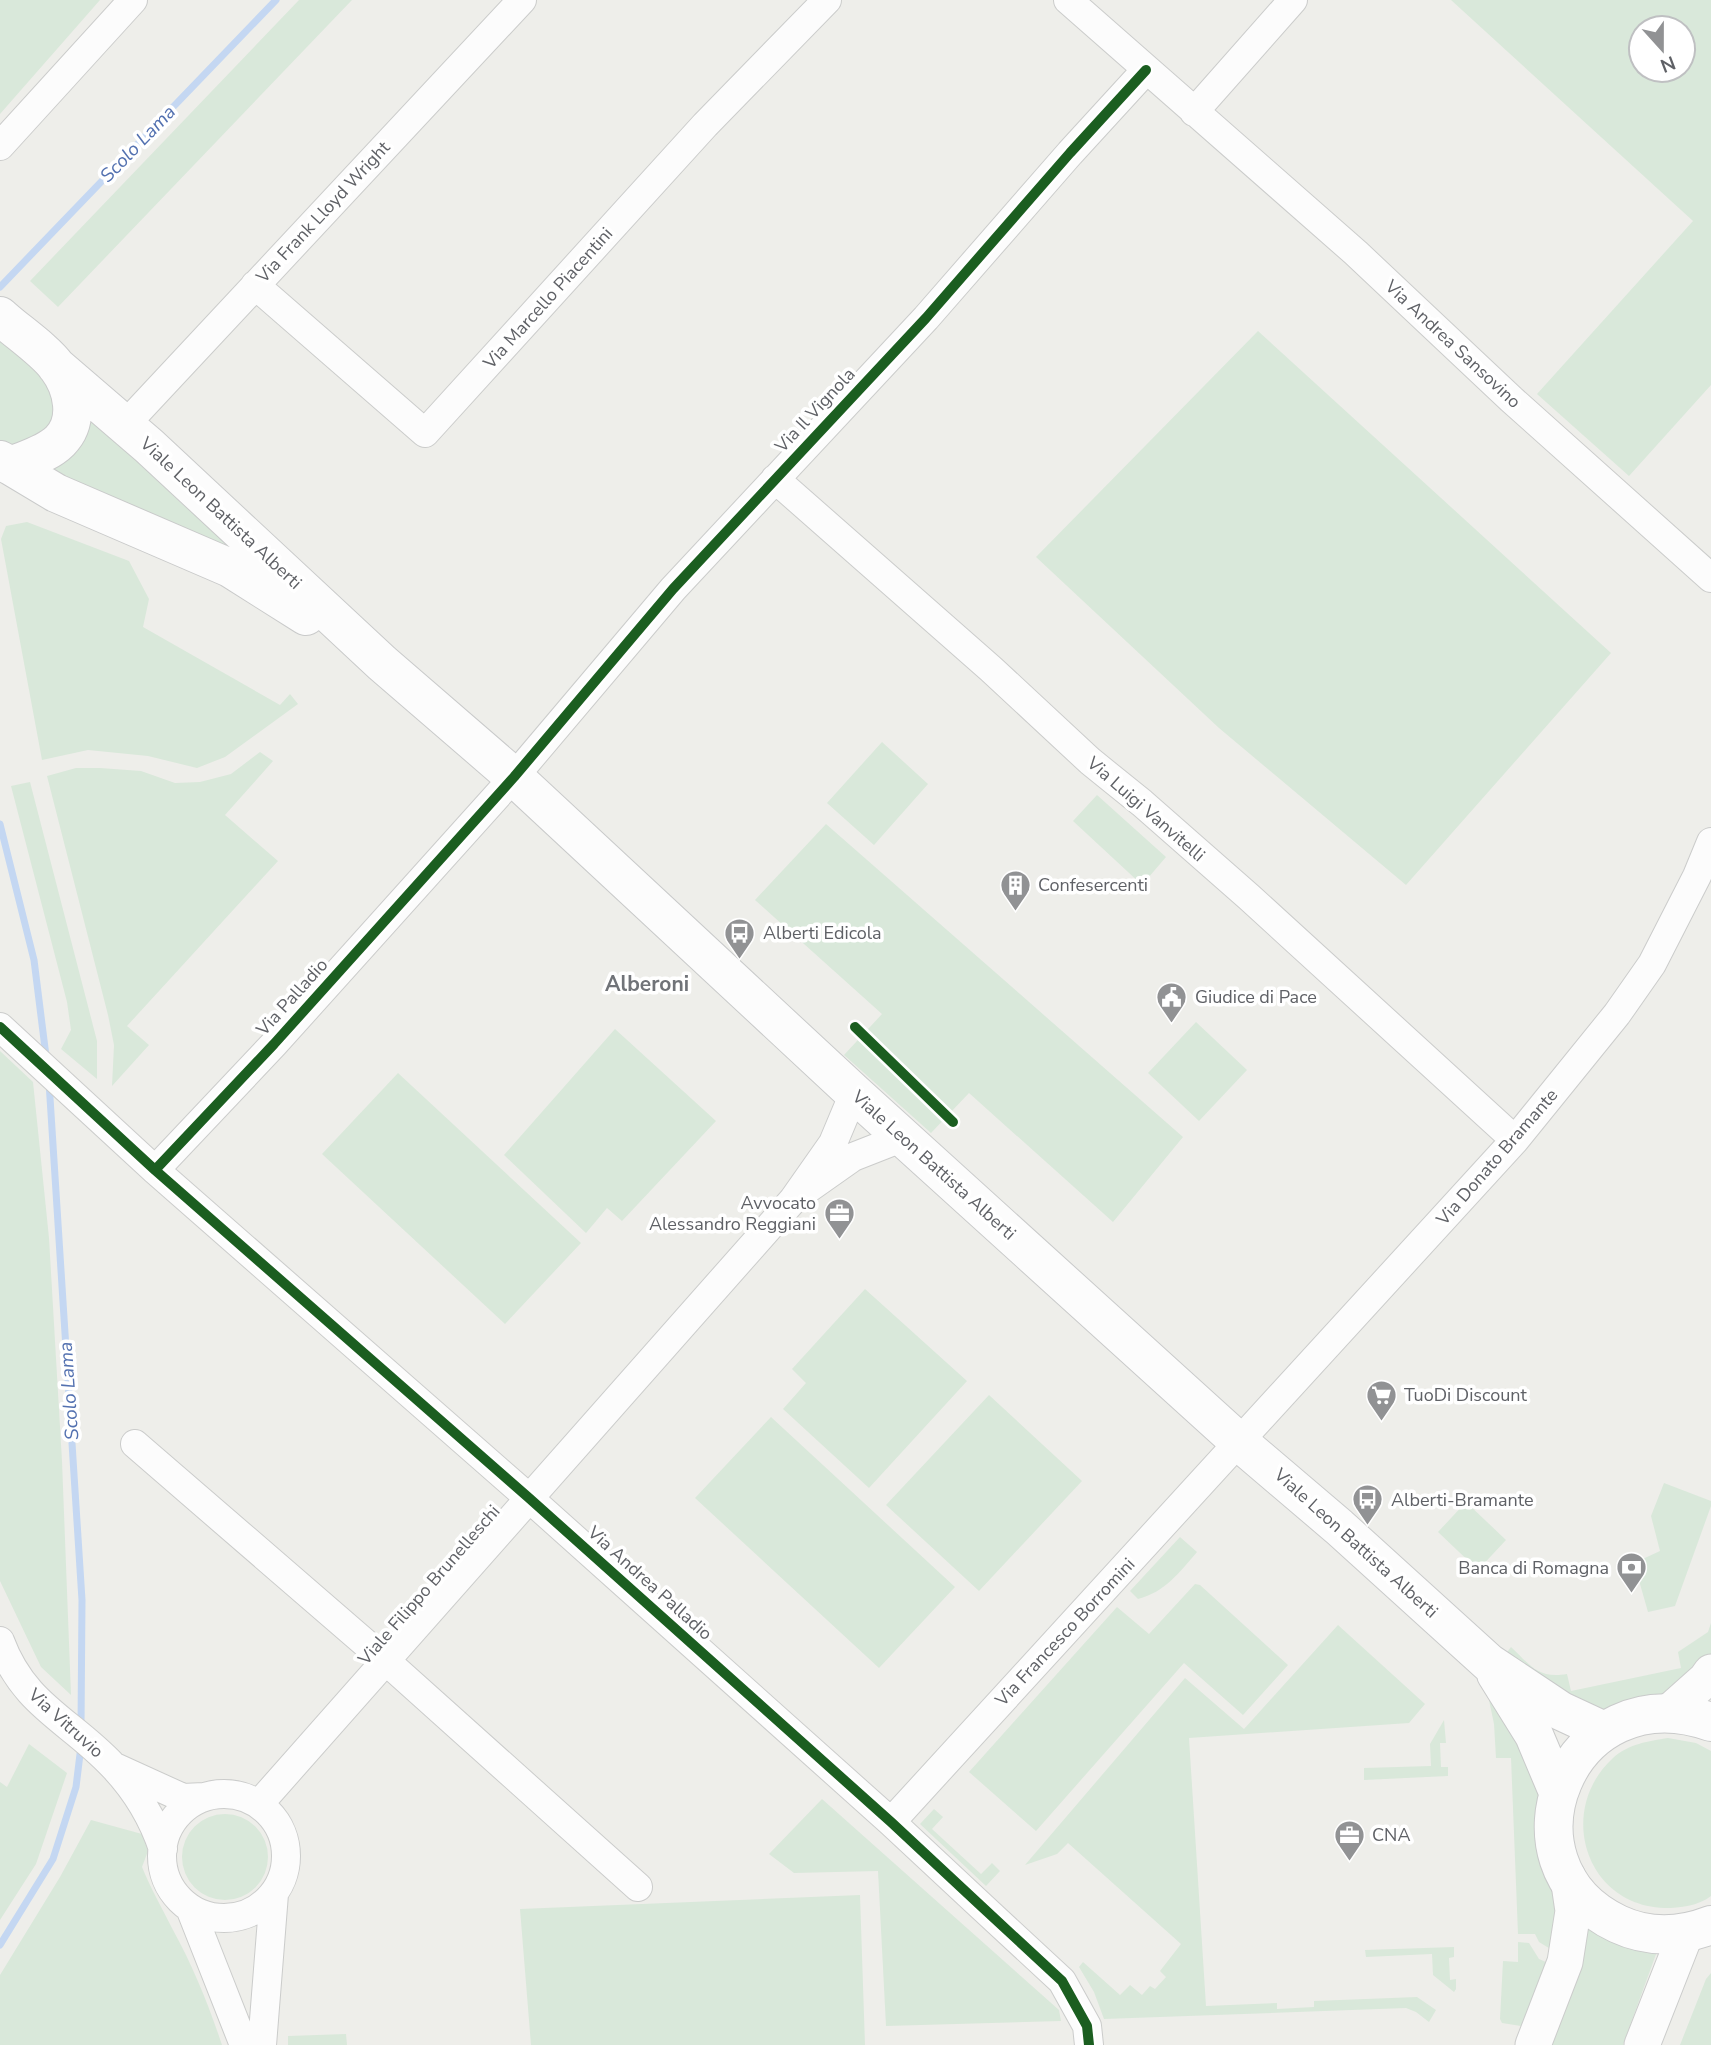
<svg xmlns="http://www.w3.org/2000/svg" width="1711" height="2045" font-family="'Nunito Sans',sans-serif">
<style>
.green{fill:#d9e8da;fill-rule:evenodd}
.lines{fill:none;stroke-linecap:round;stroke-linejoin:round}
.stream{stroke:#c4d7f2;stroke-width:7}
.minor-casing{stroke:#cbcccb;stroke-width:30}
.tertiary-casing{stroke:#cbcccb;stroke-width:37}
.secondary-casing{stroke:#c9caca;stroke-width:40}
.minor{stroke:#fcfcfc;stroke-width:28}
.tertiary{stroke:#fcfcfc;stroke-width:35}
.secondary{stroke:#fcfcfc;stroke-width:38}
.cycleway-casing{stroke:#fff;stroke-width:15}
.cycleway{stroke:#1b5e20;stroke-width:10}
.labels{text-anchor:middle;dominant-baseline:central;stroke-width:7;stroke-linejoin:round;paint-order:stroke}
.street-label{font-size:18px;fill:#5f6166;stroke:#fff}
.poi-label{font-size:18px;fill:#5f6166;stroke:#fff;text-anchor:start}
.water-label{font-size:19px;font-style:italic;fill:#5371b0;stroke:#fff}
.quarter-label{font-size:21px;font-weight:bold;fill:#707378;stroke:#fff}
</style>
<rect width="100%" height="100%" fill="#eeeeea"/>
<path class="green" d="M0 0H100L0 114Z
M299 0H352L58 307 30 281Z
M1451 0H1711V385L1629 476 1537 394 1693 221ZM1641 28H1683V70H1641Z
M1258 331 1611 653 1406 885 1219 728 1036 557Z
M0 335 52 382 58 416 33 444 0 447Z
M87 413 181 503 238 551 38 476Z
M27 522 129 561 149 599 143 627 280 705 290 694 298 704 225 757 197 768 148 756 88 750 42 760 1 539 6 526Z
M882 742 928 784 874 845 827 803Z
M260 752 273 761 225 815 278 861 127 1026 149 1045 112 1086 114 1045 108 1015 47 776 76 768H100L141 771 175 783 200 782 231 774Z
M30 782 97 1041V1079L61 1049 71 1030 67 1002 11 786Z
M1097 795 1166 857 1142 885 1073 821Z
M826 824 1183 1137 1113 1222 969 1093 931 1133 844 1055 882 1014 755 900Z
M1196 1022 1247 1070 1199 1121 1148 1073Z
M615 1029 716 1121 622 1221 607 1208 586 1233 504 1155Z
M0 1051 33 1082 49 1238 62 1461 71 1695 41 1667 0 1581Z
M398 1073 581 1243 505 1324 322 1154Z
M865 1289 967 1381 869 1488 783 1409 806 1383 792 1369Z
M989 1395 1082 1481 979 1591 886 1505Z
M771 1417 955 1587 879 1668 695 1498Z
M1664 1483 1711 1501V1506L1675 1606 1648 1612 1634 1563 1660 1551 1651 1516Z
M1466 1502 1506 1540 1478 1570 1438 1532Z
M1180 1537 1197 1552C1179 1573 1165 1592 1138 1599L1130 1591Z
M1195 1584 1200 1585 1288 1665 1243 1715 1184 1663 1036 1831 969 1772 1117 1607 1149 1634Z
M1711 1623V1655L1709 1660 1673 1691 1637 1705 1604 1714 1586 1711 1505 1655 1511 1647C1531 1666 1538 1679 1567 1674L1571 1691 1681 1668 1678 1652 1708 1632Z
M1338 1625 1425 1704 1409 1723 1189 1738 1206 2006 1277 2003V2009L1314 2007V2001L1417 1997 1436 2010 1429 2022 1416 2012 1406 2008 1104 2019 1094 1992 1079 1967 1083 1962 1120 1995 1130 1985 1142 1995 1150 1986 1155 1989 1166 1977 1160 1971 1181 1944 1068 1843 1057 1854 1025 1865 1185 1678 1244 1729Z
M1489 1700 1505 1714 1537 1774 1557 1886V1953L1539 1942 1535 1934H1518L1511 1758H1496L1494 1724Z
M1444 1720 1446 1743H1440L1441 1767H1448V1776L1364 1780V1768L1431 1766 1430 1744Z
M1668 1738 1696 1743 1711 1751V1896C1698 1906 1680 1908 1665 1908 1585 1906 1556 1810 1613 1758 1628 1744 1649 1741 1668 1738Z
M29 1744 67 1773 36 1864 0 1920V1782L7 1787Z
M822 1799 1059 2010 1061 2021 886 2026 878 1871 794 1873 769 1854Z
M934 1809 943 1817 932 1829 981 1874 992 1863 1000 1871 986 1886 920 1824Z
M182 1857a43 43 0 1 1 86 0a43 43 0 1 1-86 0Z
M91 1820 142 1834 148 1851 142 1867C152 1891 162 1908 173 1930 193 1966 209 2006 222 2045H0V1975L60 1877Z
M860 1895 865 2045H531L520 1909Z
M1583 1914 1659 1946 1623 2045H1542Z
M1518 1942 1529 1943 1539 1959 1548 1963 1521 2026 1502 2023 1500 2019 1503 1961 1518 1962Z
M1454 1947V1957L1449 1958 1450 1980 1456 1979V1989L1454 1992 1433 1975 1432 1954 1366 1957 1365 1950Z
M1711 1973V2045H1680L1706 1979Z
M346 2034 347 2045H288V2036Z"/>
<g class="lines">
<path class="stream" d="M0 287 276 0
M0 824 34 960 46 1056
M49 1082 82 1600 81 1727
M0 1945 53 1859 76 1787 81 1746"/>
<defs>
<path id="minor" d="M1068 0 1356 253 1511 399 1711 578
M1194 112 1293 0
M0 146 133 0
M255 285 425 433 705 125 827 0
M125 425 522 0
M775 479 991 669 1090 761 1142 803 1249 897 1515 1140
M0 1027 155 1170 529 1498 891 1822 980 1905 1062 1981 1087 2026 1089 2045
M155 1170 274 1044 514 777 673 589 926 318 1070 153 1146 70
M809 1188 853 1157 904 1137
M135 1444 386 1661 638 1887
M0 1641C24 1706 70 1720 113 1766 135 1789 153 1819 163 1849
M117 1768 183 1798 204 1797
M162 1856a62 62 0 1 1 124 0a62 62 0 1 1-124 0Z
M259 1804 793 1200 833 1143 854 1093
M891 1822 1515 1140 1617 1014 1652 964 1697 876 1711 842
M190 1908 244 2045
M262 2045 274 1894"/>
<path id="tertiary" d="M1669 1712 1706 1679 1711 1672
M1533 2045 1565 1962 1573 1911 1568 1877
M1642 2045 1686 1933"/>
<path id="secondary" d="M0 316C16 331 45 350 57 367 73 388 80 421 60 441 47 454 27 459 11 466L0 460
M56 366 149 446 382 663 514 777 854 1093 1238 1441 1339 1527 1489 1663 1561 1711 1604 1731
M11 466 56 493 230 568 306 616
M1496 1674 1534 1735 1558 1792
M1711 1722C1568 1671 1491 1864 1618 1924 1648 1938 1680 1937 1711 1925"/>
</defs>
<use href="#minor" class="minor-casing"/>
<use href="#tertiary" class="tertiary-casing"/>
<use href="#secondary" class="secondary-casing"/>
<use href="#minor" class="minor"/>
<use href="#tertiary" class="tertiary"/>
<use href="#secondary" class="secondary"/>
<defs>
<path id="cycleway" d="M0 1027 155 1170 529 1498 891 1822 980 1905 1062 1981 1087 2026 1089 2045
M855 1027 953 1122
M155 1170 274 1044 514 777 673 589 926 318 1070 153 1146 70"/>
</defs>
<use href="#cycleway" class="cycleway-casing"/>
<use href="#cycleway" class="cycleway"/>
</g>
<defs>
<symbol id="building-pin" viewBox="-11 -11 22 30"><path d="M0 17L-7.5 6A9.5 9.5 0 1 1 7.5 6Z" fill="#919294" stroke="#fff"/><path d="M-4-6H4V6H1V3H-1V6H-4ZM-2.5-4.3h1.7v1.8h-1.7ZM.8-4.3h1.7v1.8H.8ZM-2.5-1h1.7V.8h-1.7ZM.8-1h1.7V.8H.8Z" fill="#fff"/></symbol>
<symbol id="bus-pin" viewBox="-11 -11 22 30"><path d="M0 17L-7.5 6A9.5 9.5 0 1 1 7.5 6Z" fill="#919294" stroke="#fff"/><path d="M-5-6H5V4H4V6H2V4H-2V6H-4V4H-5ZM-3.5-4V0h7V-4ZM-3.5 1.2v1.5H-2V1.2ZM2 1.2v1.5H3.5V1.2Z" fill="#fff"/></symbol>
<symbol id="civic-pin" viewBox="-11 -11 22 30"><path d="M0 17L-7.5 6A9.5 9.5 0 1 1 7.5 6Z" fill="#919294" stroke="#fff"/><path d="M-.6-6.5H3V-4.5H.6V-3L4-1V1h2V6H-6V1h2V-1L-.6-3ZM-1.2 2.5V6h2.4V2.5Z" fill="#fff"/></symbol>
<symbol id="office-pin" viewBox="-11 -11 22 30"><path d="M0 17L-7.5 6A9.5 9.5 0 1 1 7.5 6Z" fill="#919294" stroke="#fff"/><path d="M-6-3h4V-5.5h4V-3h4V5H-6ZM-1-4.5V-3h2v-1.5ZM-6 0V1H6V0Z" fill="#fff"/></symbol>
<symbol id="supermarket-pin" viewBox="-11 -11 22 30"><path d="M0 17L-7.5 6A9.5 9.5 0 1 1 7.5 6Z" fill="#919294" stroke="#fff"/><path d="M-6-5.5h2.5l.6 2H6L4.5 2H-2.5L-4.4-4H-6ZM-1.5 3.2a1.3 1.3 0 1 0 .1 0ZM3 3.2a1.3 1.3 0 1 0 .1 0Z" fill="#fff"/></symbol>
<symbol id="bank-pin" viewBox="-11 -11 22 30"><path d="M0 17L-7.5 6A9.5 9.5 0 1 1 7.5 6Z" fill="#919294" stroke="#fff"/><path d="M-6-4H6V4H-6ZM0-2.3a2.3 2.3 0 1 0 0 4.6a2.3 2.3 0 1 0 0-4.6Z" fill="#fff"/></symbol>
</defs>
<g fill-rule="evenodd">
<use href="#building-pin" x="998" y="868" width="35" height="47"/>
<use href="#bus-pin" x="722" y="916" width="35" height="47"/>
<use href="#civic-pin" x="1154" y="980" width="35" height="47"/>
<use href="#office-pin" x="822" y="1196" width="35" height="47"/>
<use href="#supermarket-pin" x="1364" y="1378" width="35" height="47"/>
<use href="#bus-pin" x="1350" y="1482" width="35" height="47"/>
<use href="#bank-pin" x="1614" y="1550" width="35" height="47"/>
<use href="#office-pin" x="1332" y="1818" width="35" height="47"/>
</g>
<g class="labels">
<g class="street-label">
<text transform="translate(323 212) rotate(-47)">Via Frank Lloyd Wright</text>
<text transform="translate(548 298) rotate(-48)">Via Marcello Piacentini</text>
<text transform="translate(1453 344) rotate(43)">Via Andrea Sansovino</text>
<text transform="translate(815 410) rotate(-47)">Via Il Vignola</text>
<text transform="translate(221 513) rotate(43)">Viale Leon Battista Alberti</text>
<text transform="translate(1146 809) rotate(41)">Via Luigi Vanvitelli</text>
<text transform="translate(292 997) rotate(-48)">Via Palladio</text>
<text transform="translate(1497 1157) rotate(-49)">Via Donato Bramante</text>
<text transform="translate(934 1165) rotate(42)">Viale Leon Battista Alberti</text>
<text transform="translate(1356 1543) rotate(42)">Viale Leon Battista Alberti</text>
<text transform="translate(650 1583) rotate(42)">Via Andrea Palladio</text>
<text transform="translate(429 1585) rotate(-49)">Viale Filippo Brunelleschi</text>
<text transform="translate(1065 1632) rotate(-47)">Via Francesco Borromini</text>
<text transform="translate(66 1723) rotate(42)">Via Vitruvio</text>
</g>
<g class="poi-label">
<text x="1038" y="885">Confesercenti</text>
<text x="763" y="933">Alberti Edicola</text>
<text x="1195" y="997">Giudice di Pace</text>
<text x="816" y="1203" text-anchor="end">Avvocato<tspan x="816" dy="21">Alessandro Reggiani</tspan></text>
<text x="1404" y="1395">TuoDi Discount</text>
<text x="1391" y="1500">Alberti-Bramante</text>
<text x="1609" y="1568" text-anchor="end">Banca di Romagna</text>
<text x="1372" y="1835">CNA</text>
</g>
<g class="water-label">
<text transform="translate(138 144) rotate(-46)">Scolo Lama</text>
<text transform="translate(69 1391) rotate(-94)">Scolo Lama</text>
</g>
<g class="quarter-label">
<text x="647" y="984">Alberoni</text>
</g>
</g>
<g transform="translate(1662 49) rotate(159)"><circle r="33" fill="#ffffff" stroke="#bfc0c2" stroke-width="2"/>
<path d="M0-5L12 26L0 18L-12 26Z" fill="#919294"/>
<text y="-10" font-size="19" font-weight="bold" text-anchor="middle" fill="#5f6166">N</text>
</g>
</svg>
